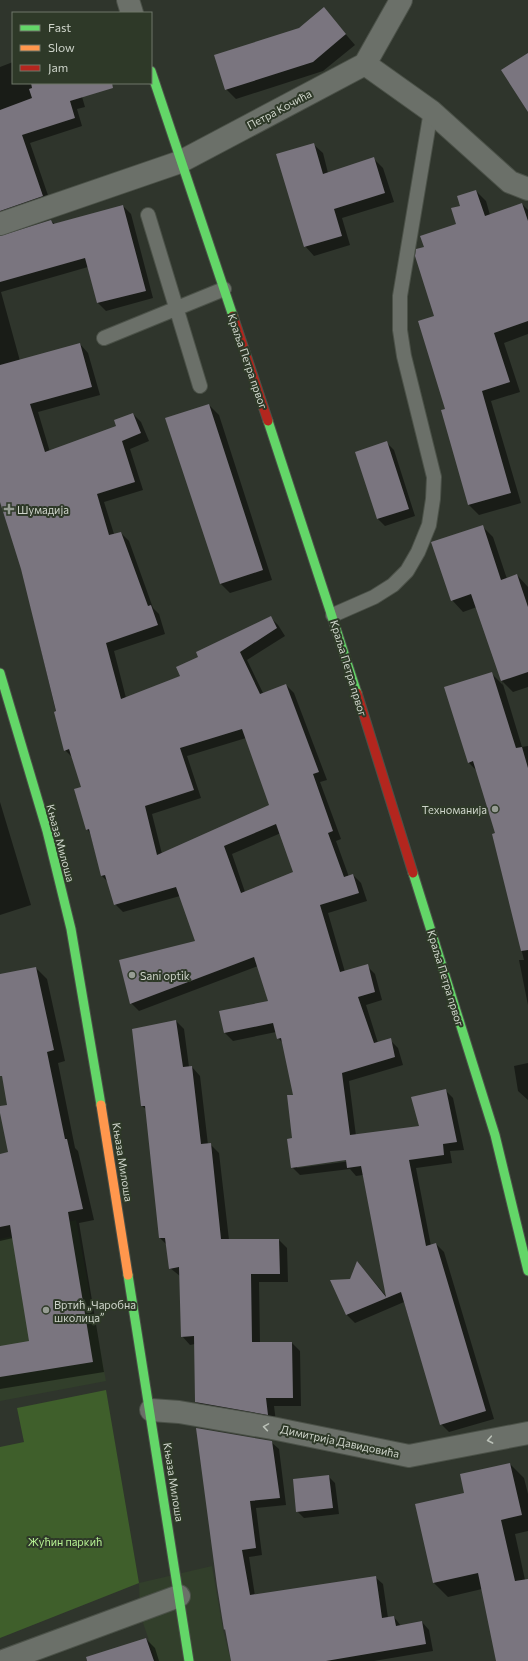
<svg xmlns="http://www.w3.org/2000/svg" width="528" height="1661" font-family="Commissioner,sans-serif">
<style>
.built{fill:#323f2b}
.green{fill:#3f5f2b}
.shadow{fill:#0007;fill-rule:evenodd}
.building{fill:#7a757f;fill-rule:evenodd}
.lines{fill:none;stroke-linecap:round;stroke-linejoin:round}
.lane-casing{stroke:#4b5148;stroke-width:16}
.street-casing{stroke:#4b5148;stroke-width:24}
.fast-casing{stroke:#4b5148;stroke-width:11}
.slow-casing{stroke:#4b5148;stroke-width:11}
.jam-casing{stroke:#4b5148;stroke-width:11}
.lane{stroke:#6b7069;stroke-width:14}
.street{stroke:#6b7069;stroke-width:22}
.fast{stroke:#63d668;stroke-width:9}
.slow{stroke:#ff974d;stroke-width:9}
.jam{stroke:#b3261e;stroke-width:9}
.oneway{stroke:#bac0b7}
.poi-dot{fill:#969c93;stroke:#2e3928;stroke-width:1.5}
.labels{text-anchor:middle;dominant-baseline:central;stroke-width:4;stroke-linejoin:round;paint-order:stroke}
.street-label{font-size:11px;fill:#ced4ca;stroke:#2e3928}
.poi-label{font-size:11px;fill:#ced4ca;stroke:#2e3928;text-anchor:start}
.park-label{font-size:11px;fill:#b6f193;stroke:#2e3928}
</style>
<rect width="100%" height="100%" fill="#2f352c"/>
<path class="built" d="M76 1220 106 1381 0 1401V1239Z
M212 1566 223 1630 231 1661H156L140 1614 139 1583Z"/>
<path class="green" d="M106 1390 139 1583 0 1638V1447L24 1442 17 1408Z"/>
<path class="shadow" d="M324 9 355 45 323 71 236 99 226 89Z
M13 62V83H78L85 107 77 109 82 126 30 143 51 204 0 223V67Z
M313 144 323 153 328 173 373 158 383 168 394 202 342 218 350 245 314 256 305 246Z
M476 191 486 201 490 215 522 204 528 210V334L504 343 520 392 491 401 521 503 479 515 469 505 447 410 425 247 458 225 462 206Z
M123 206 131 214 153 298 106 311 98 303 88 267 1 292 20 361 80 344 88 353 100 395 38 412 50 452 118 427 133 414 141 422 149 441 130 449 143 490 104 502 114 534 121 533 129 541 153 608 159 614 165 634 114 651 126 698 181 676 200 658 270 617 278 625 285 636 247 660 263 693 286 685 294 693 327 780 320 782 341 839 336 841 349 877 353 875 361 883 367 901 328 913 345 972 367 966 375 974 382 1000 366 1005 378 1043 390 1040 398 1048 403 1065 349 1081 356 1136 420 1127 445 1090 453 1098 464 1150 450 1151 452 1163 416 1168 431 1246 436 1244 444 1252 494 1419 449 1432 441 1424 404 1302 355 1323 347 1315 332 1281 351 1280 357 1262 388 1298 363 1175 356 1176 350 1169 300 1175 292 1167 294 1095 283 1043 278 1038 276 1032 233 1041 225 1033 220 1012 269 1002 258 966 139 1011 131 1003 197 942 180 896 123 912 115 904 108 882 102 876 90 833 87 829 82 788 72 757 65 750 22 569 0 495V237L51 221 55 224ZM246 738 270 806 162 854 152 814 201 798 187 756ZM281 833 294 873 245 892 232 854ZM351 1159V1161L297 1168V1166Z
M209 405 219 415 272 580 230 593 220 583Z
M387 443 394 450 415 516 385 526 378 519Z
M482 526 493 537 507 579 517 575 528 587V687L513 692 502 681 522 747 528 746V1005L519 960H524L493 834H496L477 771 469 763 492 674 503 685 477 607 463 612 452 600Z
M0 802 31 905 0 915Z
M36 968 47 979 65 1061 58 1063 75 1148 78 1151 94 1220 79 1223 104 1372 0 1389V1347L30 1342 13 1238 0 1241V1155L9 1153 0 1108 9 1106 2 1074 0 1073V975Z
M176 1021 184 1029 189 1067H192L200 1076 208 1145 210 1144 219 1153 229 1240H279L287 1248 288 1282H259L260 1343H292L300 1351 301 1406H274L276 1422 205 1410 196 1402 195 1344 190 1345 182 1336 180 1276 170 1268 167 1245 160 1238 147 1110 142 1106Z
M528 1063V1100L518 1091 514 1066Z
M271 1442 279 1449 286 1505 256 1508 262 1555 249 1557 255 1596 375 1577 383 1584 388 1618 394 1617 401 1626 422 1622 429 1630 433 1651 374 1661H232L218 1586Z
M510 1464 524 1478 528 1494V1531L515 1534 525 1580H528V1661H497L482 1589 448 1597 434 1583 466 1494Z
M328 1476 335 1483 339 1514 304 1518 297 1511Z
M146 1639 155 1648 159 1661H87L86 1658Z"/>
<path class="building" d="M324 7 346 34 313 62 225 90 214 55 299 28Z
M528 53V112L501 70Z
M31 83H112L113 88 70 101 75 118 22 135 43 196 0 211V110L32 98 29 89 32 88Z
M314 143 323 174 374 157 385 193 334 209 342 236 304 247 276 154Z
M476 190 485 216 522 203 528 221V321L494 333 510 382 482 391 511 493 468 505 441 410 445 409 418 321 434 316 415 256 416 249 424 247 420 236 456 224 451 208 460 206 457 196Z
M123 205 146 291 97 303 85 258 0 282V236L51 220 53 224Z
M80 343 92 387 30 404 45 452 116 426 114 420 133 413 141 433 122 441 135 482 97 494 109 535 121 532 148 606 151 605 158 625 106 643 121 699 180 676 176 667 198 657 196 652 271 616 277 628 240 652 260 694 286 684 319 772 313 774 333 831 328 833 344 877 353 874 359 893 320 905 340 972 368 964 375 992 358 997 374 1043 391 1038 395 1057 342 1073 350 1135 419 1126 411 1097 446 1089 457 1142 443 1144 444 1155 409 1160 426 1246 436 1243 486 1411 440 1425 401 1292 346 1315 330 1280 350 1279 357 1261 386 1297 361 1166 347 1168 346 1160 291 1168 287 1139 292 1138 287 1095H293L281 1038 277 1039 273 1023 224 1033 219 1011 268 1001 254 957 130 1004 119 960 195 941 176 887 114 905 105 875 101 876 89 829 86 830 74 789 81 787 69 749 64 751 54 712 56 711 21 569 0 502V365ZM242 729 269 805 157 855 145 806 194 790 180 748ZM276 824 293 872 241 893 224 846Z
M209 404 263 570 220 584 165 418Z
M387 441 409 509 377 519 355 452Z
M483 525 501 580 517 574 528 607V672L501 681 471 594 451 601 431 542Z
M492 672 516 748 522 747 528 768V950L521 951 492 834 495 833 473 761 468 763 444 687Z
M36 967 54 1050 47 1052 65 1139H67L83 1209 68 1212 93 1362 0 1377V1346L29 1341 10 1225 0 1227V1154L8 1152 0 1113V1106L7 1105 2 1076H0V974Z
M176 1020 183 1067 192 1066 201 1144 211 1143 221 1239H279L280 1274H251L252 1342H292L293 1398H266L268 1415 195 1402 194 1336 181 1337 179 1267 169 1269 165 1238H159L145 1106H141L132 1029Z
M196 1428 272 1441 280 1498 250 1501 256 1548 242 1550 250 1595 376 1576 382 1618 394 1616 396 1626 422 1621 426 1644 326 1661H231L225 1629 224 1630 217 1586Z
M510 1463 522 1515 501 1520 515 1581 528 1579V1661H496L478 1573 433 1583 415 1504 464 1493 460 1474Z
M329 1475 333 1508 296 1512 293 1479Z
M146 1638 154 1661H87L86 1657Z"/>
<g class="lines">
<defs>
<path id="lane" d="M148 215 200 386
M104 338 224 289
M333 615 374 597 393 585 407 571 418 552 429 525 433 499 434 477 404 356 400 330V296L431 111"/>
<path id="street" d="M128 0 132 13
M365 64 401 0
M0 224 180 162 365 64 431 111 510 182 528 189
M151 1410 179 1412 272 1428 409 1456 528 1433
M3 1661 179 1596"/>
<path id="fast" d="M151 71 233 316
M268 421 357 693
M0 673 47 831 71 929 101 1105
M413 873 495 1135 528 1271
M128 1275 189 1661"/>
<path id="slow" d="M101 1105 128 1275"/>
<path id="jam" d="M233 316 268 421
M357 693 413 873"/>
</defs>
<use href="#lane" class="lane-casing"/>
<use href="#street" class="street-casing"/>
<use href="#fast" class="fast-casing"/>
<use href="#slow" class="slow-casing"/>
<use href="#jam" class="jam-casing"/>
<use href="#lane" class="lane"/>
<use href="#street" class="street"/>
<use href="#fast" class="fast"/>
<use href="#slow" class="slow"/>
<use href="#jam" class="jam"/>
</g>
<defs><path id="oneway-chevron" d="M-2-3.5L2.5 0L-2 3.5" fill="none" stroke-width="1.6" stroke-linecap="round" stroke-linejoin="round"/></defs>
<g class="oneway">
<use href="#oneway-chevron" transform="translate(266 1427) rotate(-171)"/>
<use href="#oneway-chevron" transform="translate(490 1440) rotate(169)"/>
</g>
<g class="poi-dot">
<path d="M7 503h4v4h4v4h-4v4h-4v-4h-4v-4h4z"/>
<circle cx="495" cy="809" r="4"/>
<circle cx="132" cy="975" r="4"/>
<circle cx="46" cy="1310" r="4"/>
</g>
<g class="labels">
<g class="street-label">
<text transform="translate(279 109) rotate(-28)">Петра Кочића</text>
<text transform="translate(248 361) rotate(71)">Краља Петра првог</text>
<text transform="translate(349 668) rotate(73)">Краља Петра првог</text>
<text transform="translate(61 843) rotate(75)">Књаза Милоша</text>
<text transform="translate(446 978) rotate(73)">Краља Петра првог</text>
<text transform="translate(123 1162) rotate(81)">Књаза Милоша</text>
<text transform="translate(340 1441) rotate(12)">Димитрија Давидовића</text>
<text transform="translate(174 1482) rotate(81)">Књаза Милоша</text>
</g>
<g class="poi-label">
<text x="17" y="509">Шумадија</text>
<text x="487" y="809" text-anchor="end">Техноманија</text>
<text x="140" y="975">Sani optik</text>
<text x="54" y="1304">Вртић „Чаробна<tspan x="54" dy="13">школица”</tspan></text>
</g>
<g class="park-label">
<text x="65" y="1541">Жућин паркић</text>
</g>
</g>
<rect x="12" y="12" width="140" height="72" fill="#2e3928" stroke="#6e7769"/>
<rect x="20" y="25" width="20" height="6" fill="#63d668" stroke="#6e7769"/>
<text x="48" y="32" font-size="12" fill="#ced4ca">Fast</text>
<rect x="20" y="45" width="20" height="6" fill="#ff974d" stroke="#6e7769"/>
<text x="48" y="52" font-size="12" fill="#ced4ca">Slow</text>
<rect x="20" y="65" width="20" height="6" fill="#b3261e" stroke="#6e7769"/>
<text x="48" y="72" font-size="12" fill="#ced4ca">Jam</text>
</svg>
